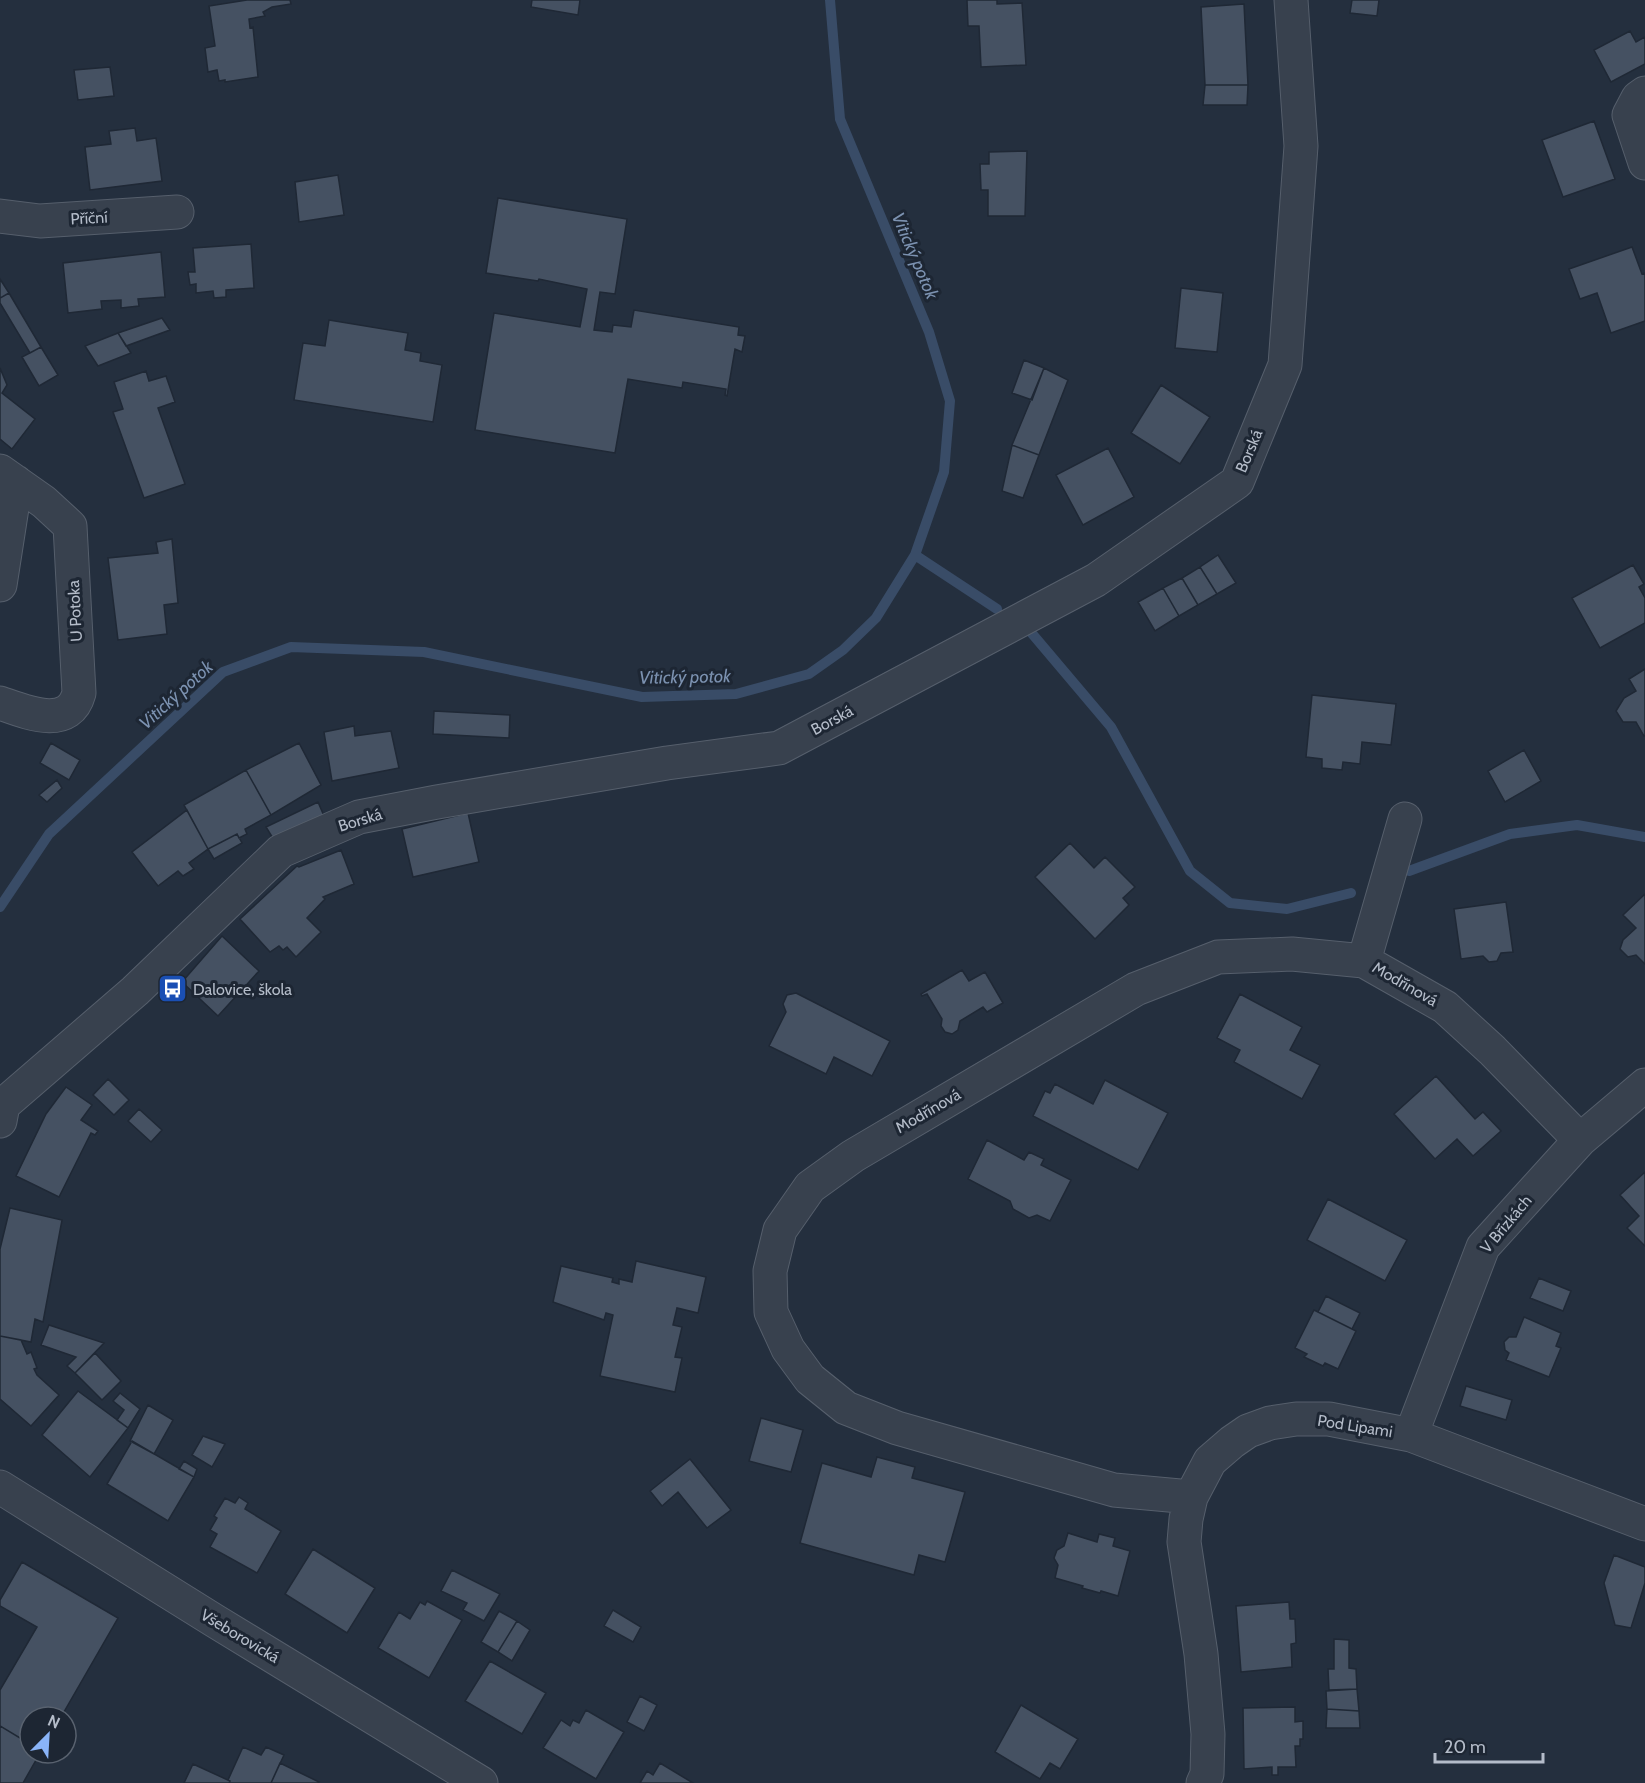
<svg xmlns="http://www.w3.org/2000/svg" width="1645" height="1783" font-family="Cabin,sans-serif">
<style>
.lines{fill:none;stroke-linecap:round;stroke-linejoin:round}
.stream{stroke:#394c67;stroke-width:10}
.building{fill:#455162;stroke:#1f2835;stroke-width:1.5}
.minor-casing{stroke:#565f6c;stroke-width:35}
.minor{stroke:#38414e;stroke-width:33}
.labels{text-anchor:middle;dominant-baseline:central;stroke-width:6;stroke-linejoin:round;paint-order:stroke}
.street-label{font-size:16px;fill:#b4bcc9;stroke:#1d2633}
.poi-label{font-size:16px;fill:#b4bcc9;stroke:#1d2633;text-anchor:start}
.water-label{font-size:18px;font-style:italic;fill:#7c92b1;stroke:#1d2633}
</style>
<rect width="100%" height="100%" fill="#242f3e"/>
<g class="lines">
<path class="stream" d="M915 555 997 609
M1029 630 1111 727 1190 871 1230 903 1287 909 1351 893
M1409 871 1510 834 1577 825 1645 837
M0 907 49 834 223 672 291 647 424 652 642 697 736 694 809 674 843 650 876 618 915 555 944 472 950 401 929 332 840 119 830 0"/>
</g>
<path class="building" d="M247 0H290L291 4 272 7 263 12 265 16 249 19 250 28 253 27 258 77 225 82V80L219 81 217 70 208 72 205 48 215 46 209 6Z
M532 0H580L578 15 531 7Z
M967 0H997V4L1022 3 1026 65 981 67 979 26H968Z
M1352 0H1379L1377 16 1350 13Z
M1244 4 1248 85H1205L1201 7Z
M1630 31 1636 42 1645 37V64L1611 82 1594 50Z
M110 67 114 96 78 100 74 70Z
M1205 85H1248L1247 105H1203Z
M1594 121 1615 179 1563 197 1542 140Z
M135 128 137 141 156 138 162 181 90 190 85 147 111 144 109 131Z
M1027 151 1025 216H988V190H981L980 164H989V152Z
M338 175 344 215 299 222 295 182Z
M498 198 627 219 615 294 600 292 594 330 612 332 613 325 631 327 634 310 739 327 738 335 745 336 742 352 735 349 727 396 725 395 726 389 683 382 682 388 628 379 615 453 475 430 494 313 580 327 587 289 539 279 538 281 486 273Z
M251 244 254 288 226 290V297L214 298 213 291 196 293V284L190 285 188 272H195L193 248Z
M1632 247 1642 274 1645 273V321L1611 333 1597 293 1580 299 1569 269Z
M161 252 165 297 138 299 139 306 121 308V300L101 301 102 309 68 313 63 263Z
M0 279 9 293 0 298Z
M1181 288 1223 293 1217 352 1175 348Z
M9 293 41 347 30 353 0 303V298Z
M162 318 170 330 126 346 118 333Z
M329 320 408 333 405 350 421 353 420 361 442 365 433 422 294 400 303 343 325 346Z
M118 333 131 353 98 366 85 346Z
M41 347 58 375 39 386 22 357Z
M1024 360 1044 368 1032 400 1012 393Z
M0 368 7 385 2 393 35 419 12 449 0 439Z
M1044 368 1068 380 1039 455 1012 445Z
M146 371 149 381 166 376 175 402 158 408 185 484 144 498 113 412 123 409 114 382Z
M1161 385 1210 417 1180 464 1131 433Z
M1012 445 1039 455 1023 498 1002 491Z
M1108 448 1134 497 1083 525 1056 475Z
M172 539 178 603 164 605 167 634 118 640 108 558 158 553 156 542Z
M1218 555 1236 583 1217 594 1200 567Z
M1633 565 1644 584 1639 587 1645 598V623L1600 648 1572 598Z
M1200 567 1217 594 1198 605 1182 578Z
M1182 578 1198 605 1179 616 1163 588Z
M1163 588 1179 616 1155 631 1138 602Z
M1645 669V736H1644L1636 722H1623L1616 711 1624 698 1636 691 1629 679Z
M1312 695 1396 704 1391 745 1362 742 1360 764 1343 762 1342 770 1322 768V759L1306 757Z
M434 711 510 715 509 738 433 734Z
M354 726 355 736 391 731 399 768 332 781 324 732Z
M51 743 80 760 69 780 40 763Z
M299 743 321 785 271 815 246 770Z
M1524 750 1541 781 1505 802 1488 771Z
M246 770 271 815 245 829 247 834 239 838 237 834 208 849 184 805Z
M57 780 62 788 47 802 39 795Z
M318 802 324 816 274 840 266 827Z
M187 810 208 849 189 863 194 869 183 876 178 871 158 886 132 852Z
M468 813 479 862 413 877 402 829Z
M237 834 242 843 214 859 208 849Z
M1070 843 1094 868 1105 857 1135 887 1123 898 1129 905 1095 939 1035 877Z
M341 850 354 884 323 897 325 899 307 918 321 932 296 957 287 947 283 950 279 946 270 952 240 919 297 866 299 867Z
M1645 894V964L1636 955 1628 957 1620 949 1623 940 1636 928 1623 915Z
M1506 902 1513 952 1501 953 1497 961 1489 962 1483 956 1461 959 1454 909Z
M222 936 259 971 218 1016 182 982Z
M962 970 969 981 985 972 1003 1003 987 1012 983 1007 960 1021 958 1030 952 1034 945 1032 941 1026 942 1019 927 994 922 996 921 994Z
M796 993 890 1041 872 1076 834 1057 826 1074 769 1046 786 1012 783 1004 787 995Z
M1240 994 1302 1027 1290 1050 1320 1065 1302 1099 1234 1062 1240 1050 1217 1038Z
M1436 1076 1475 1119 1483 1112 1501 1131 1473 1156 1457 1139 1435 1159 1394 1114Z
M108 1079 129 1100 114 1115 93 1095Z
M1105 1080 1168 1113 1138 1170 1033 1116 1045 1091 1050 1093 1055 1084 1093 1104Z
M66 1087 92 1105 81 1120 98 1131 95 1135 91 1133 59 1197 16 1176 46 1114Z
M139 1109 162 1130 151 1142 128 1121Z
M987 1140 1024 1160 1029 1152 1044 1159 1041 1165 1071 1180 1050 1221 1037 1215 1029 1218 1013 1209 1010 1201 968 1179Z
M1645 1172V1246L1627 1228 1639 1216 1620 1195Z
M1328 1199 1407 1240 1385 1281 1307 1240Z
M10 1208 62 1220 43 1322 35 1319 31 1342 0 1336V1249Z
M636 1261 706 1277 698 1313 677 1308 673 1325 682 1327 675 1357 682 1358 675 1392 600 1376 613 1315 606 1313 604 1320 553 1302 561 1266 613 1278 612 1282 619 1284V1279L632 1282Z
M1539 1278 1571 1291 1563 1311 1530 1298Z
M1326 1296 1360 1313 1352 1329 1318 1312Z
M1314 1310 1356 1331 1338 1369 1325 1363 1323 1366 1304 1357 1307 1354 1295 1348Z
M1524 1317 1561 1333 1556 1346 1561 1348 1549 1377 1506 1360 1509 1353 1505 1350 1504 1342 1509 1337H1516Z
M49 1325 104 1343 75 1373 67 1366 76 1357 41 1345Z
M0 1336 21 1340 27 1354 31 1352 37 1368 34 1369 37 1375 59 1395 31 1426 0 1399Z
M95 1353 121 1381 102 1400 75 1373Z
M1466 1386 1512 1400 1506 1420 1460 1406Z
M78 1391 128 1428 90 1477 42 1435Z
M120 1393 140 1409 128 1428 117 1420 124 1410 113 1401Z
M148 1405 173 1420 154 1454 130 1441Z
M761 1418 803 1430 791 1472 749 1461Z
M203 1436 225 1444 212 1467 192 1455Z
M132 1441 194 1477 168 1521 107 1484Z
M877 1457 915 1467 912 1478 965 1492 945 1562 919 1555 914 1575 800 1543 822 1463 871 1477Z
M690 1459 731 1510 707 1528 678 1492 662 1506 650 1491Z
M184 1461 197 1469 194 1477 179 1469Z
M239 1497 248 1503 245 1509 281 1531 257 1573 210 1547 217 1534 210 1530 217 1518 214 1516 225 1498 235 1503Z
M1068 1533 1097 1542 1099 1534 1115 1538 1113 1546 1130 1551 1118 1596 1101 1591 1100 1593 1082 1588 1083 1586 1055 1578 1058 1565 1054 1558 1057 1550 1064 1546Z
M313 1549 375 1588 347 1633 285 1594Z
M1614 1555 1645 1567V1583L1631 1628 1615 1625 1604 1583Z
M22 1562 118 1618 61 1717H30V1744L0 1726V1690L37 1627 0 1606V1600Z
M452 1570 500 1594 484 1621 463 1610 467 1603 441 1591Z
M427 1601 462 1620 429 1678 378 1648 399 1612 410 1619 420 1602 425 1605Z
M1289 1602 1290 1619H1295L1296 1643 1291 1644 1292 1667 1241 1672 1236 1606Z
M613 1610 641 1627 633 1642 604 1626Z
M499 1611 517 1621 498 1652 481 1642Z
M517 1621 530 1630 512 1661 498 1652Z
M1334 1639 1349 1640V1668L1356 1669 1357 1689 1329 1690 1328 1669H1334Z
M490 1661 546 1693 522 1734 465 1701Z
M1357 1689 1359 1711 1327 1709 1326 1691Z
M640 1696 657 1705 644 1731 627 1722Z
M1021 1705 1078 1739 1060 1769 1050 1763 1040 1779 995 1752Z
M1295 1707V1722L1303 1721V1739H1300V1746H1295L1296 1767H1278V1775H1272V1767L1244 1769 1243 1708Z
M1327 1709 1359 1711 1360 1728H1326Z
M586 1710 624 1732 596 1779 543 1748 561 1720 570 1726 573 1720 579 1723Z
M0 1726 30 1744V1753H40L23 1783H0Z
M243 1747 261 1755 266 1747 284 1755 271 1783H229L230 1781 228 1780Z
M280 1763 319 1782 318 1783H271Z
M660 1763 693 1783H640L647 1771 653 1775Z
M193 1764 230 1781 229 1783H184Z"/>
<g class="lines">
<defs>
<path id="minor" d="M1645 93 1638 98 1629 115 1645 163
M0 216 40 221 177 212
M0 471 44 502 70 526 79 693C69 731 26 712 0 703
M0 585 16 482
M1364 961 1405 819
M0 1121 3 1105 135 991 281 851 359 817 437 802 667 763 779 748 1096 580 1237 482 1285 365 1301 146 1291 0
M1411 1435 1483 1247 1580 1140 1645 1085
M0 1487 215 1621 481 1783
M1191 1497 1114 1490 897 1428 846 1408 810 1379 788 1349 771 1312 770 1271 780 1230 810 1187 853 1156 1136 989 1218 957 1292 954 1364 961 1445 1007 1492 1050 1580 1140
M1203 1783 1207 1774 1208 1734 1201 1654 1184 1542 1186 1519 1191 1497 1210 1461 1232 1442 1248 1431 1270 1423 1296 1419H1329L1411 1435 1645 1524"/>
</defs>
<use href="#minor" class="minor-casing"/>
<use href="#minor" class="minor"/>
</g>
<defs>
<symbol id="bus-square" viewBox="-11 -11 22 22"><rect x="-9" y="-9" width="18" height="18" rx="4" fill="#1a4fb4" stroke="#1d2633"/><path d="M-5-6H5V4H4V6H2V4H-2V6H-4V4H-5ZM-3.5-4V0h7V-4ZM-3.5 1.2v1.5H-2V1.2ZM2 1.2v1.5H3.5V1.2Z" fill="#fff"/></symbol>
</defs>
<g fill-rule="evenodd">
<use href="#bus-square" x="156" y="972" width="33" height="33"/>
</g>
<g class="labels">
<g class="street-label">
<text transform="translate(89 218) rotate(-3)">Příční</text>
<text transform="translate(1249 451) rotate(-67)">Borská</text>
<text transform="translate(75 611) rotate(-93)">U Potoka</text>
<text transform="translate(832 720) rotate(-28)">Borská</text>
<text transform="translate(360 820) rotate(-17)">Borská</text>
<text transform="translate(1405 984) rotate(30)">Modřínová</text>
<text transform="translate(928 1111) rotate(-30)">Modřínová</text>
<text transform="translate(1506 1224) rotate(-50)">V Břízkách</text>
<text transform="translate(1355 1426) rotate(9)">Pod Lipami</text>
<text transform="translate(240 1636) rotate(31)">Všeborovická</text>
</g>
<g class="poi-label">
<text x="193" y="989">Dalovice, škola</text>
</g>
<g class="water-label">
<text transform="translate(915 256) rotate(67)">Vitický potok</text>
<text transform="translate(685 677) rotate(-1)">Vitický potok</text>
<text transform="translate(176 695) rotate(-42)">Vitický potok</text>
</g>
</g>
<g transform="translate(48 1735) rotate(24)"><circle r="28" fill="#1d2633" stroke="#59626f" stroke-width="1.5"/>
<path d="M0-4.5L10 22L0 15L-10 22Z" fill="#8ab4f8"/>
<text y="-9" font-size="16" font-weight="bold" text-anchor="middle" fill="#b4bcc9">N</text>
</g>
<path d="M1435 1753v9h108v-9" fill="none" stroke="#b4bcc9" stroke-width="3"/>
<text x="1444" y="1753" font-size="18" fill="#b4bcc9" stroke="#1d2633" stroke-width="4.5" paint-order="stroke">20 m</text>
</svg>
